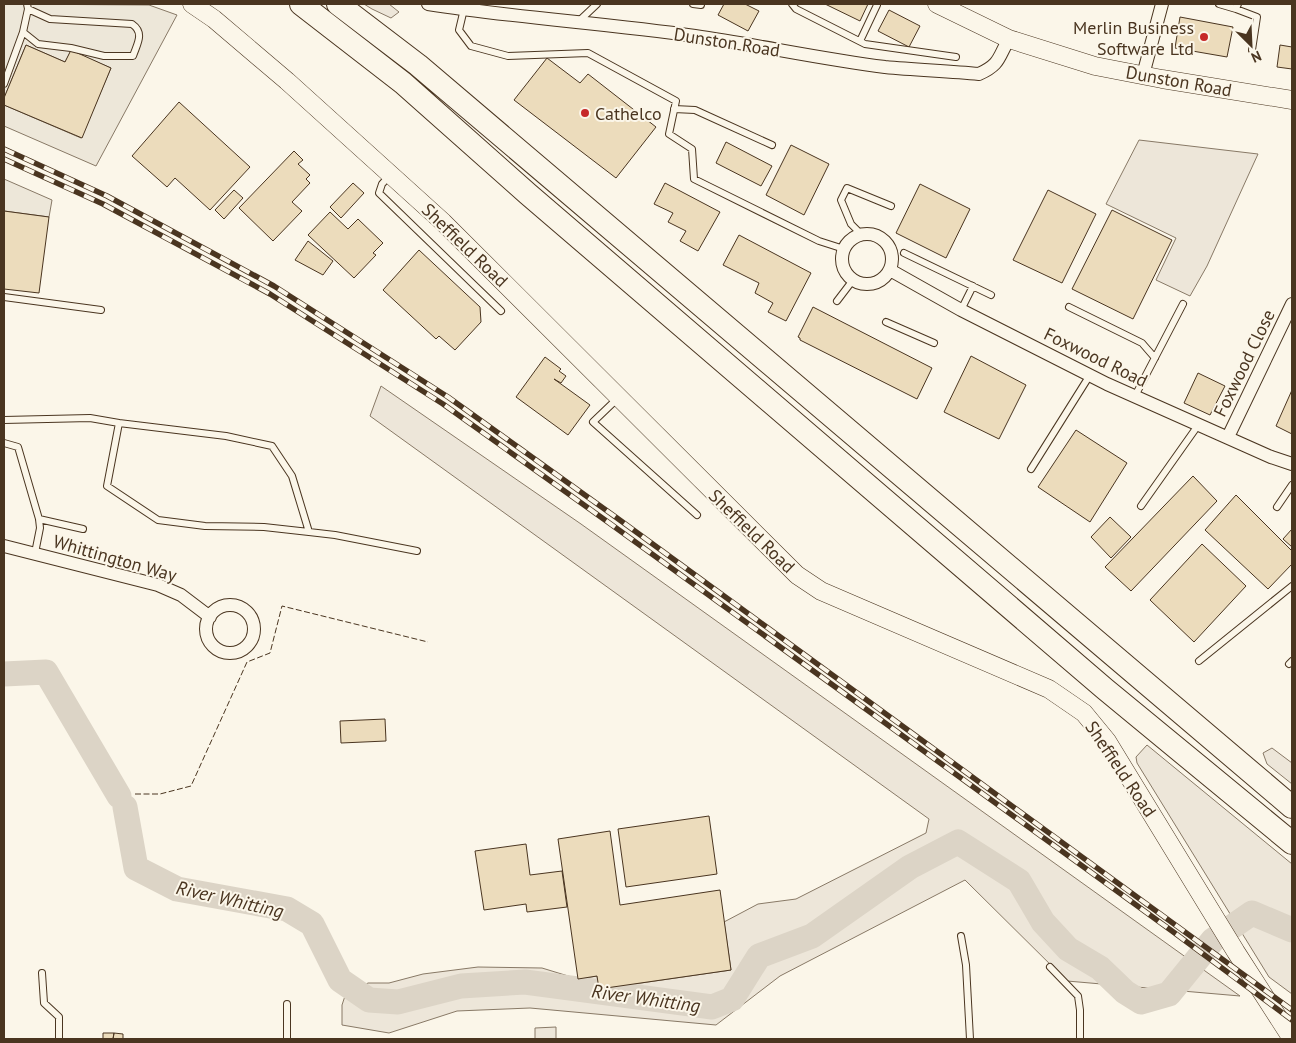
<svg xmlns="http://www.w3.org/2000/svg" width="1296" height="1043" font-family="'PT Sans',sans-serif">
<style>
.green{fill:#ede6d9;stroke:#887966}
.parking{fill:#ede7d9;stroke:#887966}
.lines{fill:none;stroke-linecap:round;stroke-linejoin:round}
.river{stroke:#dcd4c6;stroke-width:25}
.building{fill:#ecdcbc;stroke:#4a3520}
.lane-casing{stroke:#4a3520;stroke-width:8}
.street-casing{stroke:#4a3520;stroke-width:14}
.secondary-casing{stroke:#4a3520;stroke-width:19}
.highway-casing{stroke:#4a3520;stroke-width:24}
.lane{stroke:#fbf6e9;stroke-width:6}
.street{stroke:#fbf6e9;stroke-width:12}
.secondary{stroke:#fbf6e9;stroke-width:18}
.highway{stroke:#fbf6e9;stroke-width:22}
.rail-casing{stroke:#4a3520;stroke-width:5.5}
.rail{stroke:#fbf6e9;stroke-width:4;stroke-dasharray:11;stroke-linecap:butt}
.fence{stroke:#4a3520;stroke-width:1;stroke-dasharray:6 2.5;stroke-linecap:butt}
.poi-dot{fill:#c62828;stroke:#fbf6e9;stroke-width:2}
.labels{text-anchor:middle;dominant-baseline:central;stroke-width:4;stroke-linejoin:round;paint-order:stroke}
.poi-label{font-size:18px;fill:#4a3520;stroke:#fbf6e9;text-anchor:end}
.street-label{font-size:18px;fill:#4a3520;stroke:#fbf6e9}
.water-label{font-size:19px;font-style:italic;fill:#4a3520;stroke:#fbf6e9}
</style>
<rect width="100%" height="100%" fill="#fbf6e9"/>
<path class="green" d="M364 4H389L399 12 391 18 372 9Z
M1139 140 1258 154 1207 266 1190 296 1156 280 1176 238 1106 204Z
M381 386 581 524 1240 996 1067 981 965 880 780 976 716 1025 530 1008 457 1011 389 1033 342 1025V1005L345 996 368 983H389L423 974 478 967 542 968 578 979 597 976 599 989 731 970 724 922 758 904 796 899 926 833 929 819 370 416Z
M1147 745 1292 864V994L1269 977 1137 763 1136 757Z
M1272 748 1292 763V784L1267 764 1263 753Z
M556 1027V1039H535V1028Z"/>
<path class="parking" d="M4 4 149 5 177 15 96 166 4 126V105L81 138 111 68 71 51 65 62 26 45 4 98Z
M4 179 52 200 49 217 4 211Z"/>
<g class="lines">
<path class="river" d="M4 674 46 672 119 796
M125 807 136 868 177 889 287 909 312 924 340 980 369 1000 398 1002 461 986 525 982 712 1007 732 999 759 956 812 936 910 867 958 842 1019 881 1043 922 1068 949 1100 968 1125 992 1141 1002 1169 994 1213 940 1252 913 1292 930"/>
</g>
<path class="building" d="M724 4H745L759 11 748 31 718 15Z
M825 4H868L860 21Z
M889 10 920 26 909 47 878 31Z
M1180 17 1233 27 1227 57 1175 48Z
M26 45 65 62 71 50 111 68 82 138 4 105V98Z
M1280 45 1292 47V69L1277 67Z
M547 58 580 83 588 74 656 127 616 178 514 100Z
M179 102 250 167 210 210 175 178 167 187 132 156Z
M726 142 772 166 761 186 716 163Z
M791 145 829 164 804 215 766 195Z
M294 151 303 160 298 164 310 175 306 179 310 183 292 202 302 211 273 241 239 208Z
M353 183 364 193 341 218 330 207Z
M665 183 720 212 698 251 680 241 686 231 668 222 673 213 654 204Z
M920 184 970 209 946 258 896 233Z
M234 190 243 198 224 219 215 210Z
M1048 190 1096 214 1062 283 1013 260Z
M1112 210 1172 240 1133 319 1072 289Z
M4 211 49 217 39 293 4 289Z
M330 212 348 229 358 219 383 243 373 253 376 255 354 278 308 235Z
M739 235 811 273 786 321 768 312 773 303 755 293 759 283 723 265Z
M308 241 333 261 323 275 295 260Z
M419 250 480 307 481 322 455 350 439 336 436 339 383 290Z
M813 307 932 368 917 399 800 340V338L798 337Z
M971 356 1026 385 999 439 944 412Z
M545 357 561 369 559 371 566 376 561 383 554 379 590 405 568 435 516 397Z
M1198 373 1225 386 1210 415 1184 403Z
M1292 390V434L1276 426Z
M1076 430 1127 463 1090 522 1038 487Z
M1193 476 1217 501 1131 591 1105 567Z
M1236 495 1292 551V564L1268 589 1205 530Z
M1110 517 1131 537 1111 558 1091 537Z
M1292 529V547L1283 539Z
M1202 544 1246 586 1194 642 1150 600Z
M385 719 386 741 341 743 340 721Z
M709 816 717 874 626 887 618 829Z
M610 831 620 905 720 890 731 970 599 989 597 976 578 979 558 839Z
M526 844 530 875 562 871 567 907 527 912 526 904 484 910 475 851Z
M103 1033H114L113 1039H103Z
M114 1033 123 1034V1039H113Z"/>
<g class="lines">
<defs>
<path id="lane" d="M27 4 28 9 23 32 38 44 71 48 104 56H133C137 44 145 33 132 24L50 19 28 9
M693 4 701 5
M792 4 796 9 865 44 956 57
M1219 4 1236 9 1238 4
M464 9 459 30 471 46 508 56 588 53 676 101 669 134 692 149 694 179 819 241 844 249
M1236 9 1257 17 1252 50
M579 21 597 4
M860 41 877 5
M4 84 23 32
M674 109 695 110 772 145
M390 175 382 184 379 193 501 311
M861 234 851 224 841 200 847 188 891 206
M904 253 991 295
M4 297 101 310
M837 301 853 280
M1069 307 1142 343 1155 358
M961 310 973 286
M886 322 934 343
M1135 396 1183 304
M617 399 593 422 697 515
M4 420 90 418 119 423 107 486 158 520 205 526 264 527 309 532 335 535 417 551
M119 423 226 436 272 446 292 476 309 532
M4 443 18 447 39 519 40 528 35 553
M1031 469 1090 375
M1141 506 1199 424
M1277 507 1292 485
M39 519 83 529
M1199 661 1292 586
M1289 664 1292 661
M961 936 966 965 970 1039
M1050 967 1078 996 1080 1010V1039
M42 973 44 1003 59 1017V1039
M287 1004V1039"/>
<path id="street" d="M428 4C517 18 606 23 695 36 758 45 821 59 885 67 916 70 948 71 979 74 1001 64 998 57 1009 39
M1143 75 1162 4
M842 259a25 25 0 1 1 50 0a25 25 0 1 1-50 0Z
M890 270 961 310 1107 384 1271 457 1292 464
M1228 437 1292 304
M4 546 158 585 181 595 210 617
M206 629a24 24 0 1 1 48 0a24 24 0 1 1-48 0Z"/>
<path id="secondary" d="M192 4 214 19 287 81 443 222 797 575 821 591 1049 689 1084 713 1107 741 1236 952 1292 1039
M937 4 1009 39 1095 66 1162 79 1292 100"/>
<path id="highway" d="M301 4 403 83 528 194 1105 689 1292 843
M338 4 418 65 1292 807"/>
</defs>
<use href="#lane" class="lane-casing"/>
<use href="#street" class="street-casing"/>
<use href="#secondary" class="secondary-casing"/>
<use href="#highway" class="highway-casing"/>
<use href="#lane" class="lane"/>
<use href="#street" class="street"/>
<use href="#secondary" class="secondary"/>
<use href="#highway" class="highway"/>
<defs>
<path id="rail" d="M4 149 107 196 274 286 448 397 617 518 1292 1010
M4 159 103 204 270 294 443 404 612 525 1172 931 1292 1020"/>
</defs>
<use href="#rail" class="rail-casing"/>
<use href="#rail" class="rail"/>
<path class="fence" d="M135 794H160L191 786 247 662 270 653 282 606 428 642"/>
</g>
<g class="poi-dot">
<circle cx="1204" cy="37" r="5"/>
<circle cx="585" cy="113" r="5"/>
</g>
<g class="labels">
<g class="poi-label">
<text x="1194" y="27">Merlin Business<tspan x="1194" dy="21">Software Ltd</tspan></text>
<text x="595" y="113" text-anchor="start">Cathelco</text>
</g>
<g class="street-label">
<text transform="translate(727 42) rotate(9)">Dunston Road</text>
<text transform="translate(1179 81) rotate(10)">Dunston Road</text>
<text transform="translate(465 245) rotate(44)">Sheffield Road</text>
<text transform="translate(1096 357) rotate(26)">Foxwood Road</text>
<text transform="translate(1244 363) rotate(-64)">Foxwood Close</text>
<text transform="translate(752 531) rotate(44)">Sheffield Road</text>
<text transform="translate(115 558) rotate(16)">Whittington Way</text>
<text transform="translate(1121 769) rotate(56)">Sheffield Road</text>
</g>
<g class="water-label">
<text transform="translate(230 899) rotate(13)">River Whitting</text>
<text transform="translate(646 998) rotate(8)">River Whitting</text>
</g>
</g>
<rect width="1296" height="1043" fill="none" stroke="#4a3520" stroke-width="10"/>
<g transform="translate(1251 45) rotate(156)" stroke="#fbf6e9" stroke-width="4" paint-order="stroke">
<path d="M0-4L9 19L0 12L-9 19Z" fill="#4a3520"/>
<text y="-8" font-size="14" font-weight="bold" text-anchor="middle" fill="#4a3520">N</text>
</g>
</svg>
